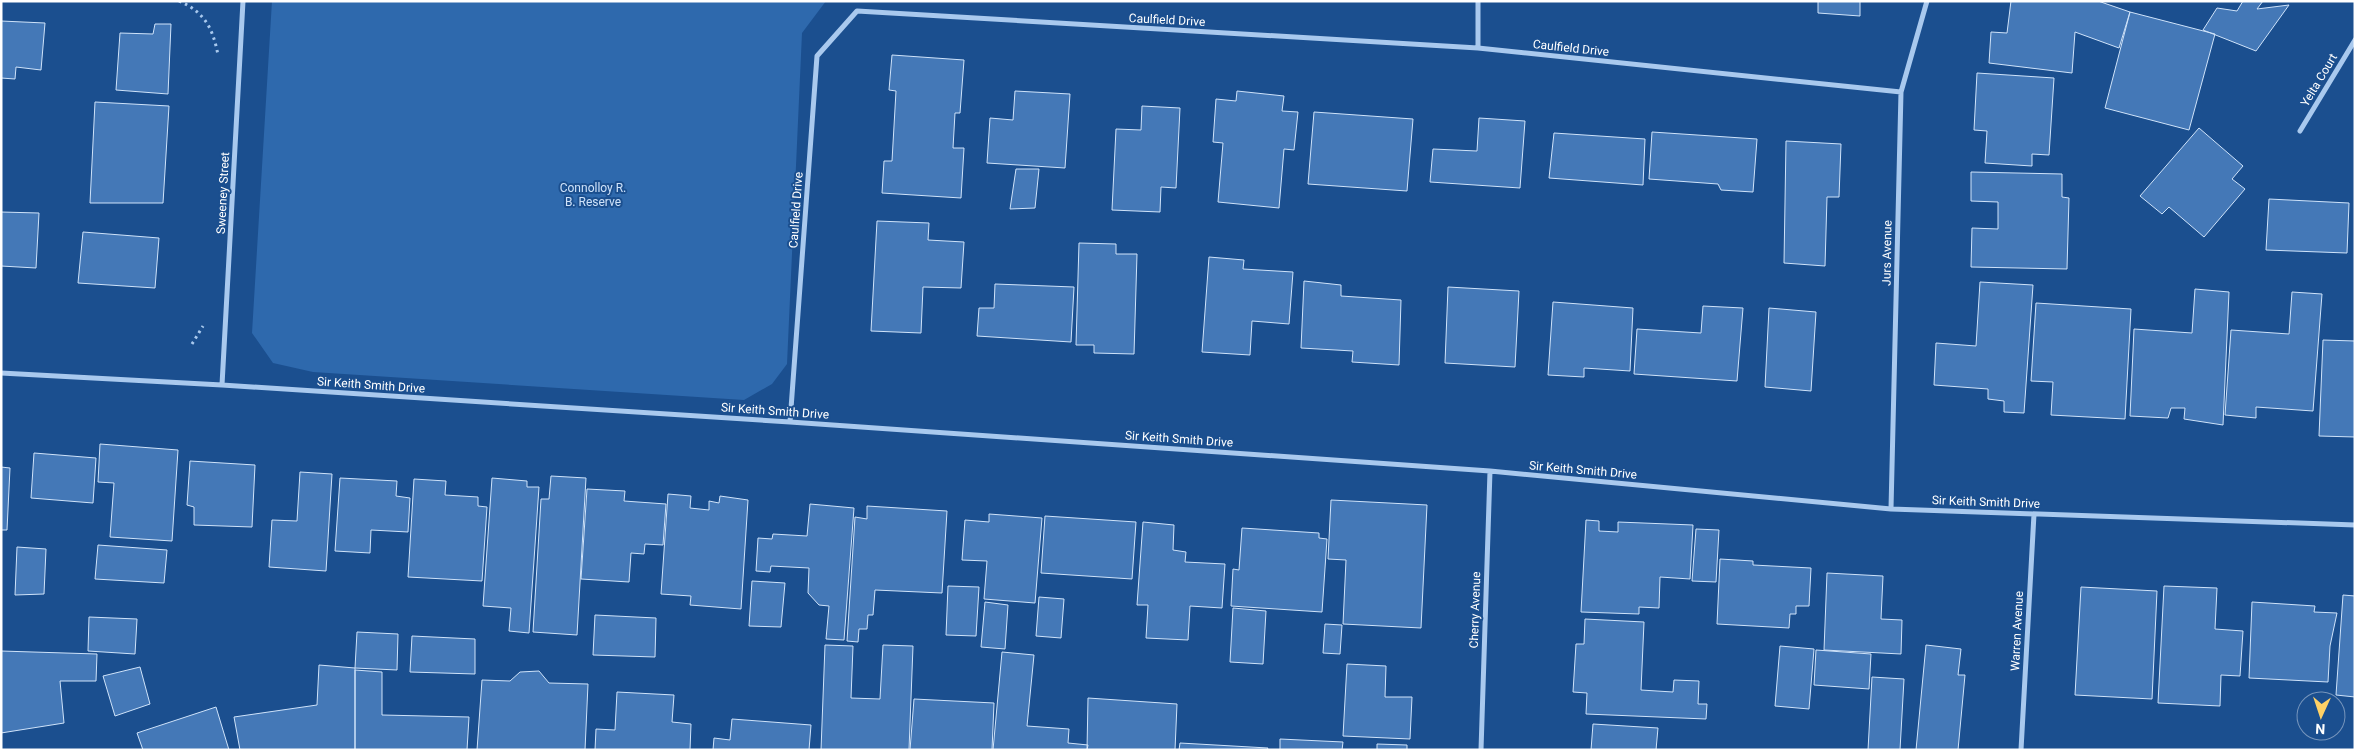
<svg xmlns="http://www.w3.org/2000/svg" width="2356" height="751" font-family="Roboto,sans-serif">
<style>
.green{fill:#2e69ad}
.building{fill:#4478b7;stroke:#cfe3fa}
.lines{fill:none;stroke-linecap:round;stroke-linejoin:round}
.path{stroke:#a9c9ee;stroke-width:3;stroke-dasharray:2.5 4;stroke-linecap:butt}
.street{stroke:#a9c9ee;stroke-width:5}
.labels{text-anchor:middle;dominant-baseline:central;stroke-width:4;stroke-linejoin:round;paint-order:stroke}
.street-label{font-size:12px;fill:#fff;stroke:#1b4f8f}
.park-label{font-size:12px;fill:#cfe3fa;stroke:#1b4f8f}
</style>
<rect width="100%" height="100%" fill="#1b4f8f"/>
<path class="green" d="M272 1H826L802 33 787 364 772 384 744 400 313 372 273 363 252 333Z"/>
<path class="building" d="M1818 1H1860V16L1818 13Z
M2011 1H2098L2130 12 2119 48 2075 32 2072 73 1989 63 1991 32 2007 33Z
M2243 1H2263L2257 9 2289 5 2256 51 2203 30 2217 8 2237 11Z
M2130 12 2215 34 2189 130 2105 108Z
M1 21 45 23 41 70 16 67 15 79 1 78Z
M155 24H171L168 94 116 90 120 33 153 34Z
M892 55 964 60 960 113H955L953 148H964L961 198 882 193 884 161H892L896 91 889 90Z
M1977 73 2054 78 2049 155 2032 154V166L1985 163 1987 131 1974 130Z
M1015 91 1070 94 1065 168 987 163 990 118 1013 120Z
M1237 91 1284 96 1282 111 1298 112 1294 150 1284 149 1279 208 1218 202 1223 143 1213 142 1216 99 1236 101Z
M95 102 169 106 163 203H90Z
M1142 106 1180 108 1176 188 1161 187 1160 212 1112 210 1116 129 1141 130Z
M1314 112 1413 119 1407 191 1308 184Z
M1479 118 1525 121 1520 188 1430 182 1433 149 1477 151Z
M2199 128 2243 166 2232 179 2245 189 2204 237 2169 207 2162 214 2140 196Z
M1652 132 1757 139 1753 192 1721 190 1718 184 1649 179Z
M1554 133 1645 139 1643 185 1549 178Z
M1786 141 1841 144 1839 197H1827L1825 266 1784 263Z
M1016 169H1039L1035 208 1010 209Z
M1971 172 2062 174V197L2069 198 2067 269 1971 267 1972 228 1998 229V202L1971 201Z
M2269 199 2349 203 2347 253 2266 250Z
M1 212 39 213 36 268 1 266Z
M877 221 929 223 928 240 964 242 961 288 923 287 921 333 871 331Z
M83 232 159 238 155 288 78 283Z
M1079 243 1116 244V254H1137L1134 354 1094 353V345H1076Z
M1209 257 1244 260 1243 269 1293 272 1289 324 1252 321 1250 355 1202 352Z
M1304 281 1341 285V296L1401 300 1399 365 1352 362 1353 351 1301 348Z
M1980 282 2033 285 2024 413 2004 412V401L1988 399V389L1934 385 1936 343 1976 346Z
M995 284 1074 287 1071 342 977 336 979 308H994Z
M1448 287 1519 291 1515 367 1445 363Z
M2195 289 2229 292 2223 425 2184 419 2185 408H2171L2168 418 2130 416 2134 329 2192 333Z
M2292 292 2322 294 2313 411 2256 407V418L2225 415 2231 330 2289 334Z
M1553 302 1633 308 1630 371 1584 368V377L1548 375Z
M2036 303 2131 309 2125 419 2051 415 2053 382 2031 381Z
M1703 306 1743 308 1737 381 1634 374 1637 329 1701 333Z
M1769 308 1816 312 1811 391 1765 387Z
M2323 340 2355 341V437L2319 436Z
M100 444 178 450 172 541 110 537 114 483 98 482Z
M34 453 96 458 93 503 31 498Z
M190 461 255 465 252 527 194 525V507L187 505Z
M1 467 10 468 7 530H1Z
M300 472 332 474 326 571 269 567 272 520 297 521Z
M551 476 586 478 577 635 533 632 541 499H549Z
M340 478 397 481 396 496 410 498 408 532 371 530 370 553 335 551Z
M492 478 527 481V487H539L529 633 509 631 511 608 483 606Z
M414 479 446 481 445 495 478 497V506L487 507 482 581 408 577Z
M587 489 625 491 624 501 666 504 663 545 645 544 644 554 631 553 629 582 581 579Z
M668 494 691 496 690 508 709 510V501L719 503 720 496 748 500 741 609 690 605 691 596 661 594Z
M1331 500 1427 505 1421 628 1343 624 1346 560 1328 559Z
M810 504 854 508 844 640 826 639 829 606 819 605 808 593 809 568 771 566 770 572 756 571 758 538 772 539 773 534 807 536Z
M867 506 947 511 942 593 875 590 873 615H868L867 629H859L858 642 847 641 855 517 867 519Z
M989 514 1042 518 1035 603 984 599 987 561 962 560 965 520 989 522Z
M1045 516 1136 522 1132 579 1041 573Z
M1586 520 1599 521V531L1618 532V522L1693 525 1690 579 1660 577 1659 608 1639 607V614L1581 612Z
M1143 522 1174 525 1173 550 1186 552 1185 562 1225 564 1222 608 1190 606 1188 640 1146 638 1148 605H1137Z
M1242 528 1319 533V538L1327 539 1322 612 1231 606 1233 569 1239 570Z
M1696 529 1719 530 1716 582 1692 581Z
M98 545 167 550 164 583 95 579Z
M17 547 46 549 44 594 15 595Z
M1720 559 1753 561V565L1811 568 1809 606H1796V614H1790L1789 628 1717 624Z
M1827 573 1883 576 1881 619 1902 620 1901 654 1824 650Z
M752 581 785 583 781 627 749 626Z
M948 586 979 587 976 636 946 635Z
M2164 586 2217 588 2215 629 2243 631 2240 676 2221 675 2220 706 2158 703Z
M2081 587 2157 591 2152 699 2075 695Z
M2343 595 2355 596V697L2336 695Z
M1039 597 1064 599 1061 638 1036 636Z
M985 602 1008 605 1005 649 981 647Z
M2252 602 2315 606 2314 612 2337 613 2330 646 2328 682 2249 678Z
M1233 608 1266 611 1263 664 1230 662Z
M595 615 656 618 655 657 593 655Z
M89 617 137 619 135 654 88 651Z
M1585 619 1644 622 1641 690 1673 692 1674 680 1699 681 1698 704H1707L1706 719 1586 714 1587 693 1573 692 1576 644H1584Z
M1325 624 1342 625 1340 654 1323 653Z
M357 632 398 634 397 670 355 668Z
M412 636 475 639V674L410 672Z
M825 645 853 646 851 698 880 699 883 645 913 646 909 750H821Z
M1926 645 1961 649 1958 675H1965L1958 750H1916Z
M1780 646 1814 649 1809 709 1775 706Z
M1816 650 1871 654 1869 689 1814 685Z
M1 651 97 654 96 681H60L64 723 1 733Z
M1002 652 1034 655 1027 726 1069 729 1068 743 1088 745 1087 750H993Z
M1347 664 1386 666 1385 697H1412L1410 739 1343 736Z
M319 665 355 668V750H240L234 717 317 705Z
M140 667 150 704 115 716 103 676Z
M355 670 382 672V715L469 717 467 750H355Z
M539 671 549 683 588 684 585 750H477L482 680 510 681 520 672Z
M1872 677 1904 679 1900 750H1868Z
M617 692 674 695 672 722 691 724 690 750H595L596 729 615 730Z
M1088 698 1177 704 1175 750H1087Z
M914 699 994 703 992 750H910Z
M216 707 229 750H143L137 733Z
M732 719 811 725 809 750H713L714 738 730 740Z
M1593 724 1658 728 1656 750H1591Z
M1280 739 1343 742 1342 750H1280Z
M1180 743 1268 748 1267 750H1179Z
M1377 744 1407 745V750H1377Z"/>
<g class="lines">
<path class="path" d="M179 1C205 12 213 29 218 55
M192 344 203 326"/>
<path class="street" d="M1478 48V1
M2300 131 2355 40
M1 373 222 385 790 422 1490 471 1891 509 2355 525
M222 385 243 1
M790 422 817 56 857 11 1478 48 1901 92
M1891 509 1901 92 1927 1
M1481 750 1490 471
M2021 750 2034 514"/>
</g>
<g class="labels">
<g class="street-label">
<text transform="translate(1167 20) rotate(3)">Caulfield Drive</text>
<text transform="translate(1571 48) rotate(6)">Caulfield Drive</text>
<text transform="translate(2319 80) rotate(-59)">Yelta Court</text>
<text transform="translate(223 193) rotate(-87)">Sweeney Street</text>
<text transform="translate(796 210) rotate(-86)">Caulfield Drive</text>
<text transform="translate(1887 253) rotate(-89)">Jurs Avenue</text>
<text transform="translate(371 385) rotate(4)">Sir Keith Smith Drive</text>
<text transform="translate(775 411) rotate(4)">Sir Keith Smith Drive</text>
<text transform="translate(1179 439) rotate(4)">Sir Keith Smith Drive</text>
<text transform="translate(1583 470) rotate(5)">Sir Keith Smith Drive</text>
<text transform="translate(1986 502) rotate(2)">Sir Keith Smith Drive</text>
<text transform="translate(1475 610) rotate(-88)">Cherry Avenue</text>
<text transform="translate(2017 631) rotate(-87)">Warren Avenue</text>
</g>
<g class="park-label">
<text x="593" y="188">Connolloy R.<tspan x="593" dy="14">B. Reserve</tspan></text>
</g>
</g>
<rect width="2356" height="751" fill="none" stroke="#ffffff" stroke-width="5"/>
<g transform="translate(2321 716) rotate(183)"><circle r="24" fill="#1b4f8f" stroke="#7695bc"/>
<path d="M0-4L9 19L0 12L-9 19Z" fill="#ffd166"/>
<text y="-8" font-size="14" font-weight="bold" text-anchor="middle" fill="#ffffff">N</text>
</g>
</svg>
